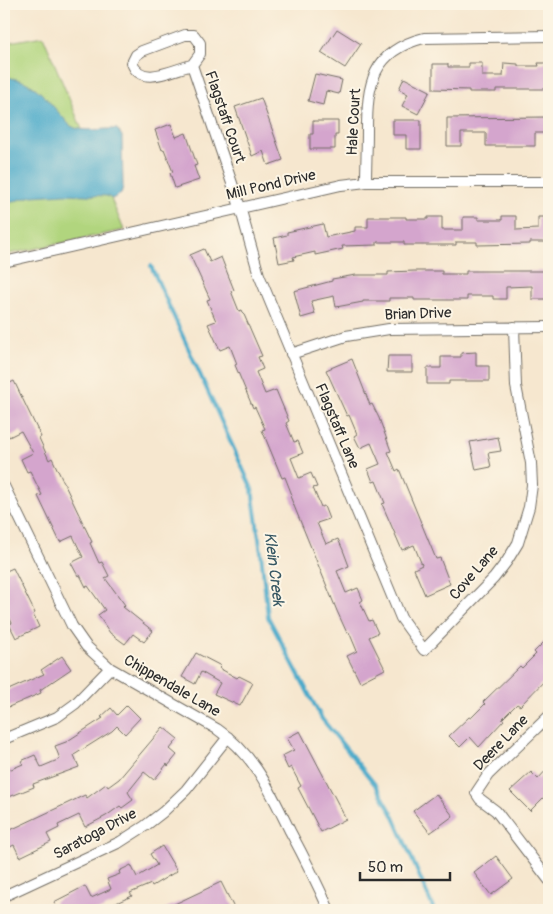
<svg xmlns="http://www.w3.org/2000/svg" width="553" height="914" font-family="Pangolin,sans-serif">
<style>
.green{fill:#b1d57e;stroke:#6e8054}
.water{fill:#4baaca;stroke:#3b6a7a}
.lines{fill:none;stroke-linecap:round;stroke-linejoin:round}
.stream{stroke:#4baaca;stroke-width:4}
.building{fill:#d4a5cd}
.minor-casing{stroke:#726d64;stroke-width:12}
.minor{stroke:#fff;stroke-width:10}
.labels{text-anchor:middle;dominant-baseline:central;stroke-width:4;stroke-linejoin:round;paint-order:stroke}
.street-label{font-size:15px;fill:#2b2b2b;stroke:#fcf5e5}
.water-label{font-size:16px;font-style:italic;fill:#365763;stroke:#fcf5e5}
</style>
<rect width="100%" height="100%" fill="#fcf5e5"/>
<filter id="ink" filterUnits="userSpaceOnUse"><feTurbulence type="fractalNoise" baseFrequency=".02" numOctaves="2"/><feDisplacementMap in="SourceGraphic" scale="10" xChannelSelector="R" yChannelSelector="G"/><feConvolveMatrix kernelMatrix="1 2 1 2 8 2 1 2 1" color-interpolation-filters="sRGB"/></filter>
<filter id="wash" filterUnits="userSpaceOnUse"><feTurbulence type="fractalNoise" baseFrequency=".0096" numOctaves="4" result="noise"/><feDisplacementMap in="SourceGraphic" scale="20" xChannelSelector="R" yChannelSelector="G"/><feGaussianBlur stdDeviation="1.12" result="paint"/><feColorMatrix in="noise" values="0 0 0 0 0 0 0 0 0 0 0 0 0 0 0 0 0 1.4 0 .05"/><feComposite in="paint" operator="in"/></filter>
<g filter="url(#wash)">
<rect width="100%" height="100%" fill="#f6e7cf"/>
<path class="green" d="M43 36 124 230 4 255V43Z"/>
<path class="water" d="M4 77C34 80 41 93 60 114 64 118 67 123 71 126 81 133 104 128 117 129L122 136 123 186 121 194 112 199 107 196 65 194 32 196 4 204Z"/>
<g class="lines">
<path class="stream" d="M151 266 252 489 261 553 268 617 322 719 377 787 393 815 434 910"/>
</g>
<g id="blocks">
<path class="building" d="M337 29 361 44 345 68 321 53Z
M469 63H482V76H503L504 63 518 64V66H539L538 63H549V89H496V92H469V90L433 89V64H448V67H469Z
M315 74 342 80 339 94 326 91 323 105 308 101Z
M404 78 430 91 418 114 402 106 408 94 399 89Z
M261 98 283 160 268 165 263 151 252 156 235 107Z
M549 117V133H535V146H486V133H461V146H447V118Z
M393 120H421V149H406V135H393Z
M313 121H338V135H335V149H310V134H313Z
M171 124 176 137 186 133 197 165 194 166 199 180 175 188 170 173 173 172 164 149 162 150 155 130Z
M502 216H516V230L538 229V217H549V242H530V244L477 245V242H456V245H404V242H377V245L342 246 343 249 315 255V252L293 257 294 260 279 263 274 238 287 235V232L323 224 326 237 355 231V227H368V217H406V219H428V217H442V230H463V217H478V220H502Z
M204 249 210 262 221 257 234 290 231 291 239 311 242 310 262 356 258 357 263 369 256 372 265 394 276 390 289 421 286 423 294 442 298 441 303 453 291 458 299 478 311 473 317 487 313 488 321 507 324 506 329 519 317 523 326 544 338 539 343 550 349 566 337 571 346 593 358 588 363 600 360 602 369 621 372 620 378 633 369 637 385 669 360 682 347 656 357 651 349 632 347 633 337 611 290 496 292 495 285 477 282 478 262 430 265 429 255 407 253 408 235 365 237 364 230 346 220 350 208 324 216 321 207 300 210 299 190 255Z
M414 271H442V274H466V271H549V299H532V286L506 287V299H493V296H467V300H414V298H389V301H363V302L336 307 334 296 311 301 315 314 301 318 294 291 332 281V279L356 275H388V272Z
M476 352V366H489V381H449V384H427V368H441V357H461V353Z
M388 356H412V372H387Z
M352 359 370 405 372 404 379 418 391 451 388 452 396 471 399 469 436 559 440 558 450 584 425 595 414 569 422 565 414 545 402 550 382 504 385 503 376 481 373 482 368 469 380 464 371 443 360 448 354 436 357 434 349 415 347 416 326 370Z
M14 381 41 437 39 438 49 460 52 458 92 542 90 543 99 563 102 562 109 576 105 578 125 605 123 607 153 631 144 642 133 634 125 644 110 633 98 615 105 610 88 586 86 587 80 575 78 576 71 563 83 557 73 536 60 542 38 496 42 495 30 471 27 472 21 459 33 453 21 431 9 437 4 426V386Z
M498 437 501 451 488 453 491 467 476 470 470 442Z
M13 568 35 613 33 614 39 627 16 638 9 624 12 623 4 607V572Z
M549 637V676L520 706 517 704 502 719 504 720 479 747 470 737 460 747 449 736 469 717 471 718 485 704 483 702 520 666 522 668 536 654 534 652Z
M196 653 221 666 219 668 237 678 239 676 253 683 240 706 214 694 220 683 201 672 195 684 182 677Z
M62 656 71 669 40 690 41 693 4 709V692L44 674 41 670Z
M127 705 140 718 125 734 117 726 112 731 74 755 79 767 33 784 34 787 4 799V772L23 764 21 761 35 755 41 767 60 759 55 746 66 742 103 718 101 717 111 708 117 715Z
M163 727 178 739 170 749 177 755 168 766 167 764 154 780 144 772 128 792 133 800 122 808 120 806 106 816 85 827 79 815 58 825 59 828 47 834 51 842 20 857 14 845 4 850V833L85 795 87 798 106 784 108 787 119 779Z
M300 731 346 819 321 832 298 788 301 786 291 767 288 769 282 756 294 750 287 738Z
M549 767V792L530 811 510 791 531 772 538 779Z
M436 794 453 816 430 833 413 811Z
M162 846 177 871 152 886 151 884 130 893 132 896 100 910H58L54 902 85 886 91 898 111 889 107 879 120 874 119 871 131 865 137 877 157 865 150 854Z
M496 856 513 879 491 895 474 873Z
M221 882 235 910H162L200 892Z"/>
</g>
</g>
<g filter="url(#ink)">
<use href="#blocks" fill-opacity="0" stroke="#726d64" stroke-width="1"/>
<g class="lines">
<defs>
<path id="minor" d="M192 65C174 69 141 88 132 63L136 55 142 51 185 35H194L200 43V54L192 65 240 207 259 275 401 618 424 650 494 578 507 561 518 543 529 507 532 485 531 463 516 386 514 327
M366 182C366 165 367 148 367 131 367 84 372 51 424 38L549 36
M4 262 341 185 366 182H549
M291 354 346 336 389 329 549 327
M4 486 72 626 86 646 110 668 217 729C255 755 270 791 290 831 304 857 317 883 329 910
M549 716 488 775 476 793 480 799 496 811 549 880
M4 739 57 717 75 704 110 668
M4 896 120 842 145 826 163 812 186 790 228 737"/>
</defs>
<use href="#minor" class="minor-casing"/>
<use href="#minor" class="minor"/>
</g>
</g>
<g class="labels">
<g class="street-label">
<text transform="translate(225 117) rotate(71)">Flagstaff Court</text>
<text transform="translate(354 122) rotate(-87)">Hale Court</text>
<text transform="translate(271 185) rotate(-13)">Mill Pond Drive</text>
<text transform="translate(418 314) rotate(-2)">Brian Drive</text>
<text transform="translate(337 426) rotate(67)">Flagstaff Lane</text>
<text transform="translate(474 573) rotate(-49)">Cove Lane</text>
<text transform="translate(172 686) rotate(30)">Chippendale Lane</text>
<text transform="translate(501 743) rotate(-46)">Deere Lane</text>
<text transform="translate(95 834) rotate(-28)">Saratoga Drive</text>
</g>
<g class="water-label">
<text transform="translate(274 569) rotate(83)">Klein Creek</text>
</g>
</g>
<rect width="553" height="914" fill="none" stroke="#fcf5e5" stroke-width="20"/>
<path d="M360 872v8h90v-8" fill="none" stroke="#2b2b2b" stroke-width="2.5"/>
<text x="368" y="872" font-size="15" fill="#2b2b2b" stroke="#fcf5e5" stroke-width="4" paint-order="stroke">50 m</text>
</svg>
